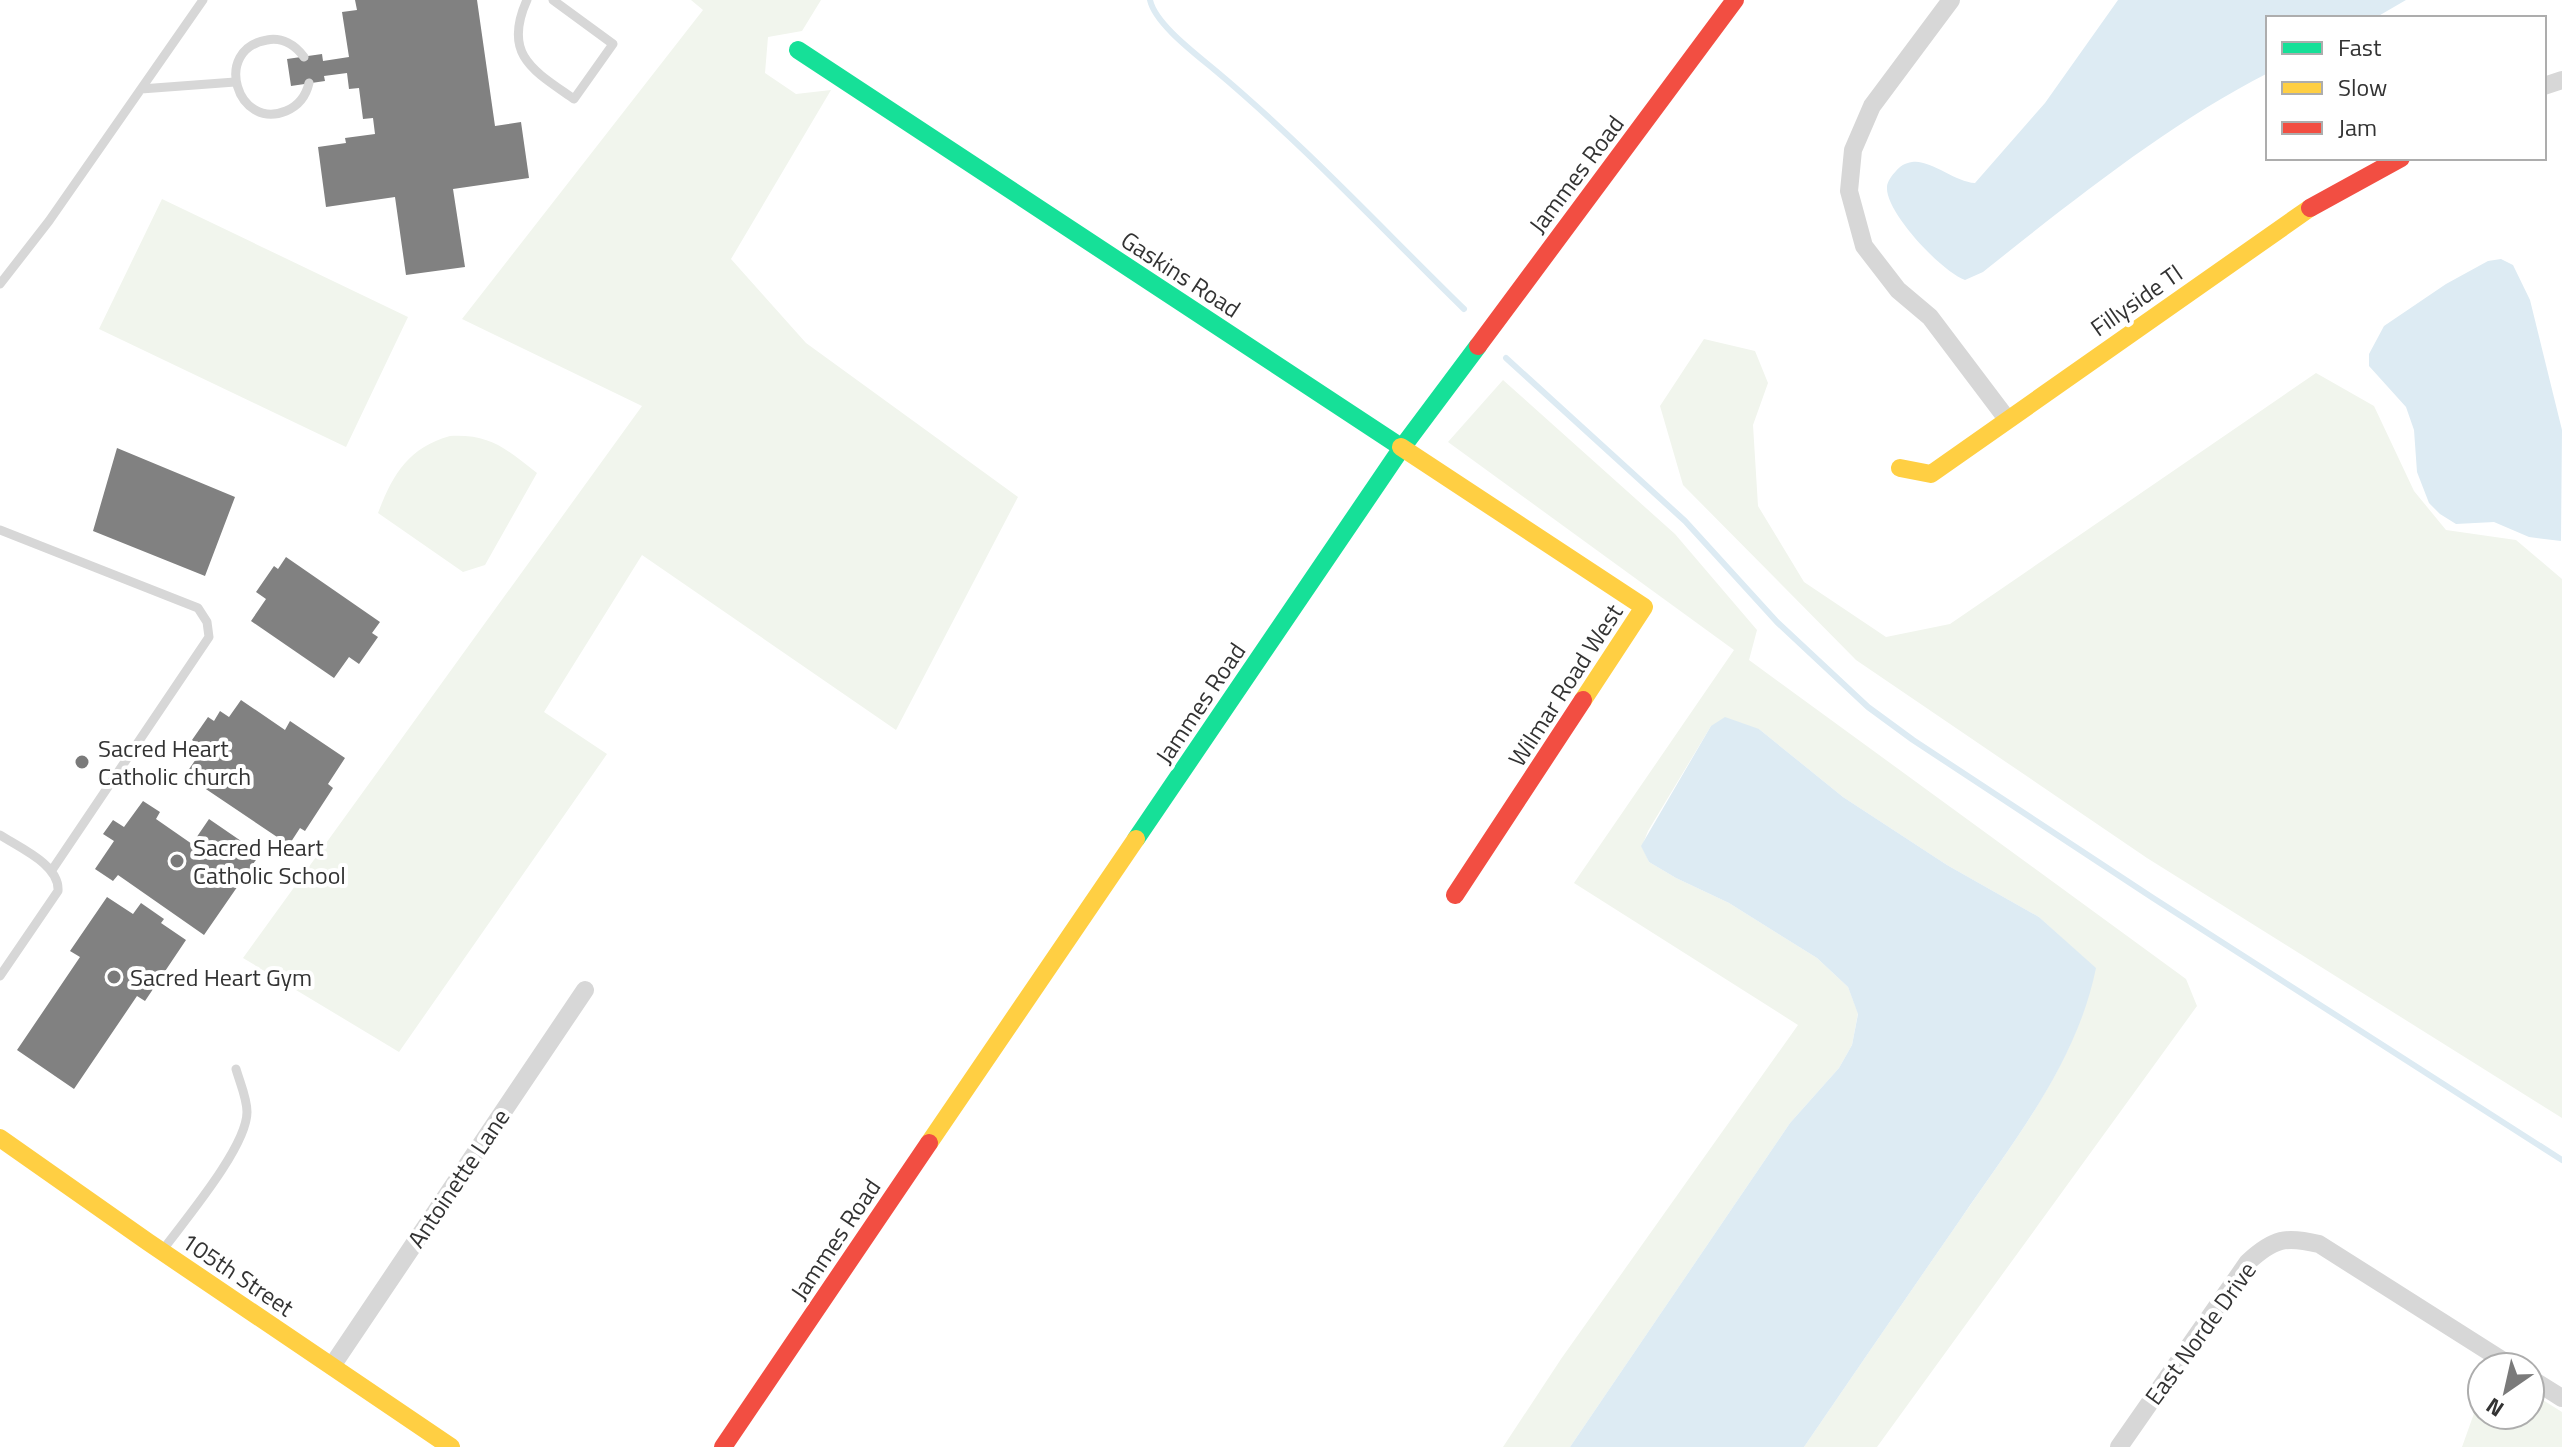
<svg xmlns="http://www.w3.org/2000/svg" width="2562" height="1447" font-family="'Titillium Web',sans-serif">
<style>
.green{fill:#f1f5ed}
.water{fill:#ddebf3}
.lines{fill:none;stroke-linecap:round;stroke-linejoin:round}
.stream{stroke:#ddebf3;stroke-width:6}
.building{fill:#818181}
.lane{stroke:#d7d7d7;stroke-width:9}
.street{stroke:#d7d7d7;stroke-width:18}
.fast{stroke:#16e098;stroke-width:18}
.slow{stroke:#ffcf43;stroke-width:18}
.jam{stroke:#f24e42;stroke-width:18}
.poi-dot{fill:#7a7a7a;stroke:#fff;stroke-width:3}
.labels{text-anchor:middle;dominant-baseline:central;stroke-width:8;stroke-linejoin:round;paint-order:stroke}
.street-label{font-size:24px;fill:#333;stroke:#fff}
.poi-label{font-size:24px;fill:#333;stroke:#fff;text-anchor:start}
</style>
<rect width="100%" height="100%" fill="#fff"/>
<path class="green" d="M691 0H821L802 31 768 37 765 73 796 94 831 90 731 259 806 343 1018 497 896 730 642 555 544 712 607 754 399 1052 243 958 642 406 462 319 703 10Z
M162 199 408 317 346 447 99 329Z
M1704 339 1755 351 1768 383 1753 425 1758 506 1804 582 1886 637 1950 624 2316 373 2374 406 2414 491 2446 530 2516 540 2562 579V1118L2147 858 1856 660 1683 485 1660 406Z
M1503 380 1675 534 1757 630 1749 660 2186 979 2197 1006 1877 1447H1804C1856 1371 1908 1295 1960 1220 2013 1142 2077 1063 2095 968L2039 917 1947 865 1843 797 1759 729 1711 726 1648 831 1642 846 1649 862 1676 878 1729 903 1817 958 1848 987 1858 1013 1852 1045 1839 1068 1790 1123 1570 1447H1503L1561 1359 1798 1025 1574 883 1734 650 1448 442Z
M450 436C491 434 506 449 537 473L485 565 463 572 378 513C393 474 408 448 450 436Z
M2482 1391V1415H2530V1392L2562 1412V1447H2462Z"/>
<path class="water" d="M2118 0H2406L2375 18H2268V73C2168 124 2071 202 1983 272L1965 280C1942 272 1885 212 1887 187 1887 182 1892 175 1896 171 1900 166 1905 163 1912 162 1930 159 1955 182 1975 183L2045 103Z
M2501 259 2513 265 2530 300 2562 430 2561 541 2529 537 2494 522 2456 524 2440 514 2429 503 2417 472 2414 430 2406 407 2369 366V354L2384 326 2446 284 2488 261Z
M1725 717 1759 729 1843 797 1947 865 2039 917 2096 968C2077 1063 2013 1142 1960 1220 1908 1295 1856 1371 1804 1447H1570L1790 1123 1839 1068 1852 1045 1858 1014 1848 987 1817 958 1729 903 1676 878 1649 862 1641 846 1711 726Z"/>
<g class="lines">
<path class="stream" d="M1150 0C1155 24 1197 55 1216 71 1303 144 1382 229 1464 309
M1506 358 1685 521 1777 622 1868 707 1913 740 2153 898 2562 1160"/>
</g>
<path class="building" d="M355 0H477L495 126 521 122 529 178 453 189 465 267 406 275 395 197 326 207 318 147 346 143 345 138 375 134 373 118 363 119 359 88 349 89 347 73 324 76 325 81 291 86 287 59 322 54 323 61 349 57 342 12 357 10Z
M117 448 235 497 205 576 93 531Z
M286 557 380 622 372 633 378 637 359 664 349 657 334 678 251 621 266 599 256 592 274 566 278 569Z
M241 700 285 730 290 721 345 758 328 784 333 788 305 831 300 828 289 845 185 775 196 759 189 754 196 743 192 740 208 717 214 721 220 711 229 717Z
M143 801 160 812 156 819 192 844 209 819 260 854 204 935 118 875 113 881 95 869 114 841 103 834 113 820 124 827Z
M107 897 133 914 141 903 164 919 161 923 186 940 145 1001 137 996 74 1089 17 1050 80 957 70 951Z"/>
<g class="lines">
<path class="lane" d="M527 0C502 55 534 71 574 99L613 44 553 0
M304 57C295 45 282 37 267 40 212 49 237 131 286 111 298 106 306 96 309 83
M141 89 235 82
M0 284 49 221 203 0
M0 530 198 608 207 622 209 637 52 870
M0 835C20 848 60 865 58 891L0 976
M162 1251C184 1221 247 1147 247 1112 247 1098 240 1083 236 1069"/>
<path class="street" d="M1951 0 1872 106 1853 150 1849 191 1864 246 1898 290 1930 317 2007 419
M2544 86 2562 80
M332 1366 585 990
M2530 1378 2562 1398
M2119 1447 2248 1262C2274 1238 2286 1236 2319 1244L2513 1367"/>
<path class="fast" d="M798 50 1401 447
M1136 839 1401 449 1478 346"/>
<path class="slow" d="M1401 447 1644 607 1583 700
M1900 468 1931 474 2310 208
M0 1138 148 1242 451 1447
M929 1143 1136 839"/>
<path class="jam" d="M2310 208 2401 158
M1478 346 1735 0
M1455 895 1583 700
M723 1447 929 1143"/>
</g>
<g class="poi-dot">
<circle cx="82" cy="762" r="8"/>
<circle cx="177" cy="861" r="8"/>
<circle cx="114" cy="977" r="8"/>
</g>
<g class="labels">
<g class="street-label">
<text transform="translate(1576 174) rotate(-53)">Jammes Road</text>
<text transform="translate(1181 274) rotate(33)">Gaskins Road</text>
<text transform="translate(2136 300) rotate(-35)">Fillyside Tl</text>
<text transform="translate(1565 685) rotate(-57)">Wilmar Road West</text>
<text transform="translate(1200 703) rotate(-56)">Jammes Road</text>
<text transform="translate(458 1178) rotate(-56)">Antoinette Lane</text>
<text transform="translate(835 1239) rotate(-56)">Jammes Road</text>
<text transform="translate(238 1274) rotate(34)">105th Street</text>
<text transform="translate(2200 1333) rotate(-54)">East Norde Drive</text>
</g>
<g class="poi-label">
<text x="98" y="748">Sacred Heart<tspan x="98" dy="28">Catholic church</tspan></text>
<text x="193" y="847">Sacred Heart<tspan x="193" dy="28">Catholic School</tspan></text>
<text x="130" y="977">Sacred Heart Gym</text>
</g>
</g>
<rect x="2266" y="16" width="280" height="144" fill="#ffffff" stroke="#adadad" stroke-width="2"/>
<rect x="2282" y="42" width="40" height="12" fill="#16e098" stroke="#adadad" stroke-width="2"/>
<text x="2338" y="56" font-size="24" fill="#333333">Fast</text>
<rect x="2282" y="82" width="40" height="12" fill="#ffcf43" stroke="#adadad" stroke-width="2"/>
<text x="2338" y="96" font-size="24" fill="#333333">Slow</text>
<rect x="2282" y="122" width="40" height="12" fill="#f24e42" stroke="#adadad" stroke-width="2"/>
<text x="2338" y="136" font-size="24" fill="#333333">Jam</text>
<g transform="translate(2506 1391) rotate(214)"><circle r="38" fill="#ffffff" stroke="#adadad" stroke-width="2"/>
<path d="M0-6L14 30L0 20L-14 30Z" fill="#7a7a7a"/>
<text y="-12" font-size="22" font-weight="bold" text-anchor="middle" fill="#333333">N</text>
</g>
</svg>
